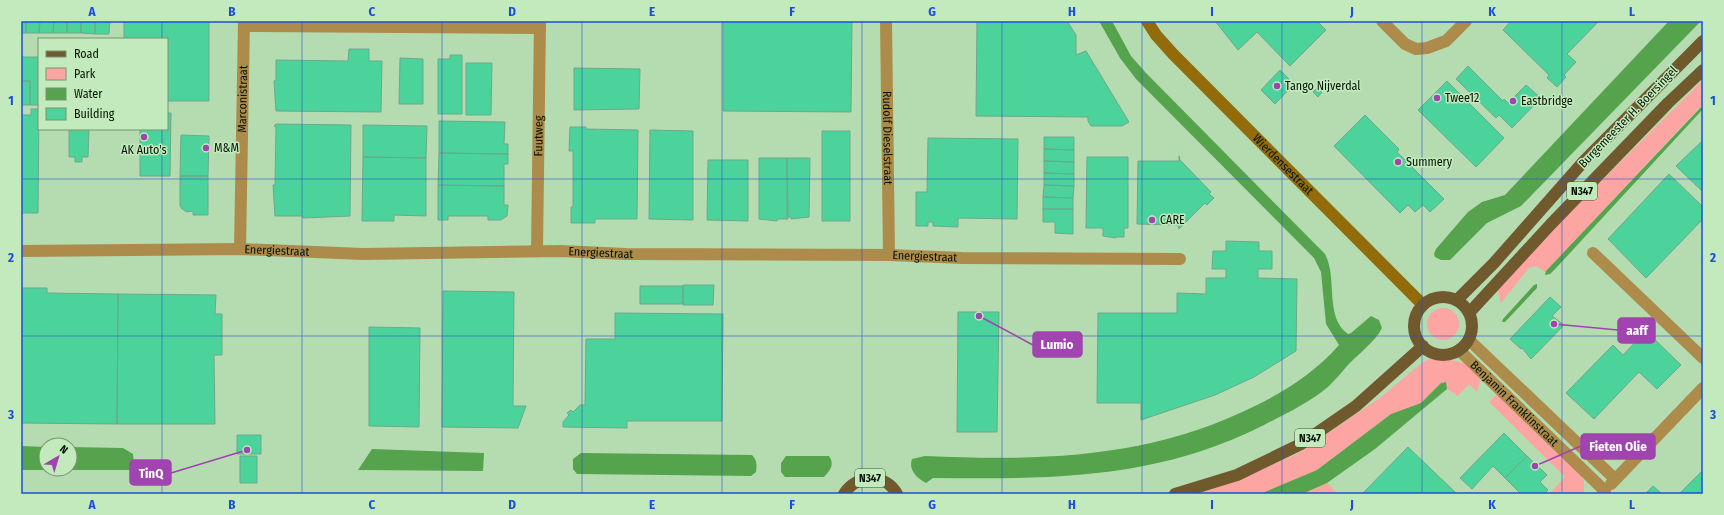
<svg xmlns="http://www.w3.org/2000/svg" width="1724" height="515" font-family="'Fira Sans Condensed',sans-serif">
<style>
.green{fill:#fca5a2}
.water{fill:#55a34d}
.building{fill:#4cd39b;stroke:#6ea78b}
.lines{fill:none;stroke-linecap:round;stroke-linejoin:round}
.street{stroke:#ad8b4b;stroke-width:12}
.secondary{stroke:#926b0a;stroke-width:12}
.primary{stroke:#70592c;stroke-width:12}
.grid{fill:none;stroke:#1d4ed8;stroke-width:1;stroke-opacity:0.55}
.poi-dot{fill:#a044af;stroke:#c2eabc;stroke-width:1.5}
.labels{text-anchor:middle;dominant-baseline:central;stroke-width:3;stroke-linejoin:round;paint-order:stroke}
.shield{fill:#c2eabc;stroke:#3e543c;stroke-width:1}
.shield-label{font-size:11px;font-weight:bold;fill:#061405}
.poi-label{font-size:12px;fill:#061405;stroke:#c2eabc;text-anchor:start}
.street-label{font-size:12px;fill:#061405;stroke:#c2eabc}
.leader{fill:none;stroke:#a044af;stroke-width:1.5}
.callout-dot{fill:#a044af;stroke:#c2eabc;stroke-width:1.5}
.callout{fill:#a044af;stroke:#a044af;stroke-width:1.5}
.callout-label{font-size:13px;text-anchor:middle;font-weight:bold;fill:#fff}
.neatline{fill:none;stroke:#1d4ed8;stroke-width:1.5}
.grid-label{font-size:13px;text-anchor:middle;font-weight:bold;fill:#1d4ed8}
</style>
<rect width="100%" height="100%" fill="#b5dcb0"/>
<path class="green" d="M1703 80V104L1545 272 1536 266 1529 268 1501 303 1497 288 1532 250Z
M1427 324a16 16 0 1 1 32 0a16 16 0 1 1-32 0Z
M1430 359H1446L1468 364 1481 377 1477 392 1469 384 1458 396 1447 389 1446 382 1441 383 1421 403 1391 414 1317 470 1260 494H1193L1246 476 1299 453 1381 397 1423 362Z
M1498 393 1579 472 1584 481V494H1565L1562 491 1559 494H1549L1565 477 1489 402Z
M1327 483 1338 494H1302Z"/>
<path class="water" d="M1099 21H1112L1131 56 1146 73 1325 254C1338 278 1324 317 1348 334L1351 333 1371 316 1379 320 1382 328C1375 342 1358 354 1347 366 1341 373 1335 380 1329 386 1311 402 1285 414 1264 425 1155 480 1052 479 933 478L926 483C917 478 908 470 912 459L925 456C1041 461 1150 459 1257 405 1289 389 1315 372 1339 345L1326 324 1321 272 1314 258 1136 79 1120 58Z
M1669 21H1701L1521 206 1487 223 1450 260H1441L1435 257 1434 254 1436 249 1468 212 1482 202 1505 195Z
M1703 105V109L1557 267 1550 274 1545 275 1546 271Z
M1537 284V288L1505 322H1502L1503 319 1534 285Z
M1446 382 1447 389 1375 449 1327 483 1302 494H1260L1317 470 1391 414 1421 403 1441 383Z
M21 446 46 447V469H70V447L123 448 133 454 134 467 130 470H21Z
M372 449 484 453 483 471 358 470Z
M581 453 752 455C757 460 757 465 756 472L751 476 577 474 573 469V459Z
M786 456H829C835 464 830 471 824 477H785L781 472V463Z"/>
<path class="building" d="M21 21H26V33H21Z
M26 21H40L39 33H26Z
M40 21H54L53 33H39Z
M54 21H67V33H53Z
M67 21H81V33H67Z
M81 21H95V34L81 33Z
M95 21H110L109 34H95Z
M124 21H209V101H167V39H124Z
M723 21H852L851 112 723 111Z
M977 21H1067L1076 35V55L1086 51 1129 122 1122 126H1091L1088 121V117L976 116Z
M1215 21H1317L1326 30 1290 66 1257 32 1238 50Z
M1511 21H1599L1567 54 1576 62 1564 75 1566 77 1557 87 1547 78 1549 75 1503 30Z
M349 49H369V61H382L381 112 276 111 274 81 276 80V60L348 61Z
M450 55H462V114H438V59H450Z
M21 57H39V105H30V81H21Z
M400 58 423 59V104H399Z
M466 63H492L491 115H466Z
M1468 66 1503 101 1504 99 1508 103 1526 85 1541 98 1512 128 1499 115 1496 118 1456 79Z
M574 68 640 69 639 109 574 110Z
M1280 70 1294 84 1275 104 1261 90Z
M21 81H30V105H21Z
M1447 81 1504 138 1476 167 1418 110Z
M1317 88 1322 92 1318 97 1313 92Z
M31 109H39L38 213H21V115H31Z
M167 113H171L170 176H140V129H167Z
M1365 115 1399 149 1397 152 1444 199 1430 212 1423 205 1415 212 1408 205 1400 213 1334 146Z
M439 121 505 122 504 144H508V154L439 153Z
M276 124 351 125 350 216 303 218V216H275L273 185H275L276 127 274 126Z
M363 125 427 126 426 158 363 157Z
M570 127H586V129L638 130 637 219H595V223H571V207H573V151H569Z
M69 129H89L88 157H82V162H75V157H69Z
M650 130 693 131V220L649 219Z
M822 131H850V221H822Z
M181 135 209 136 208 176H180Z
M1044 137H1074V150L1044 149Z
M928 138 1018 139 1017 219 958 218V227L933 226V222H928V226H916V192H927Z
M1703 140V192L1676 166Z
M1044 149 1074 150V162L1044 161Z
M439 153 508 154V164H504V186L438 185Z
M1179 156 1180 160 1211 192 1209 194 1214 198 1207 205 1205 203 1179 229 1178 225 1137 224 1138 161H1179Z
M363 157 426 158V216L394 215V221H362Z
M1087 157H1128V228H1124V237H1116V238L1103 236V228H1086Z
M759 158H787L788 219H777V221L759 219Z
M787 158H810L809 217 791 219V217H787Z
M708 160H748V221L707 220Z
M1044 161 1074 162V174L1044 173Z
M1044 173 1074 174V186L1044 185Z
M1669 174 1703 207V219L1646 278 1608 239Z
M180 176H208V215H193V211L187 212 182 209 180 206Z
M438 185 504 186V205H508L507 216 501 220H488V216H448V220H438Z
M1044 185 1074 186 1073 198 1043 197Z
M1043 197 1073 198V209H1043Z
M1043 209H1073V234L1055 233V222H1043Z
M1226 241 1259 242V251H1272V269H1258V278L1297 279 1296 351 1254 377 1215 395 1141 420V403H1097L1098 313H1177V293L1206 294V278H1226V269H1212L1213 251H1226Z
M683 285H714L713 305H683Z
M640 286H683V304H640Z
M21 288H47V293L118 294 117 424 21 423Z
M443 291 514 292 513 406H526L518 428 442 427Z
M118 294 216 295 215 314H222V355H214L215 424H117Z
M1550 297 1561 307 1552 316 1564 325 1531 359 1522 348 1521 349 1510 339Z
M958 312H999L997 432H957Z
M615 313 723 314 722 421H627V428L563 427V422L569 415 567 413 571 410 573 412 580 405H585L586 339H615Z
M369 327 420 328 419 427 369 426Z
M1646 331 1681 365 1657 389 1639 372 1594 419 1566 393 1613 345 1623 355Z
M1504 433 1527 456 1505 478 1493 466 1472 489 1460 478Z
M237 435H261V454H237Z
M1408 447 1457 494H1362Z
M240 456H257V483H240Z
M1527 456 1547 475 1540 482 1548 490 1544 494H1521L1505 478Z
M1703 470V494H1679Z
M1653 486 1662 494H1645Z"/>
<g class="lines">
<g class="street">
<path id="s1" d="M886 21 889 255"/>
<path d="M1382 21 1405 44 1416 49 1427 48 1446 41 1466 21"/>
<path d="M244 26 540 28"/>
<path id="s2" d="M240 249 244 21"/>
<path id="s3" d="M21 251 240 249 363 254 560 251 626 254 889 255 963 258 1180 259"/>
<path id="s4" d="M537 251 540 21"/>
<path d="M1593 253 1703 358"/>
<path d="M1469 340 1615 479"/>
<path id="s5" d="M1459 350 1605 491"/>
<path d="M1611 484 1703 388"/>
</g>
<path class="secondary" id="s6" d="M1147 21 1156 35 1173 54 1423 305"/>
<path class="primary" d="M1414 326a29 29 0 1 1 58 0a29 29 0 1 1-58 0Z
M1457 300 1494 263 1584 161 1703 41
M1469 313 1551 224 1668 103 1703 70
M844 494C857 474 885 473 897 494
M1175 494 1237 475 1301 444 1356 406 1423 346"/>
</g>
<path class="grid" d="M162 21V39M302 21V494M442 21V494M582 21V494M722 21V494M862 21V494M1002 21V494M1142 21V494M1282 21V494M1422 21V494M1562 21V494M162 129V494M21 179H1703M21 336H1703"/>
<g class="poi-dot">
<circle cx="1277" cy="86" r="4"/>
<circle cx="1437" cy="98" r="4"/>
<circle cx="1513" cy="101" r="4"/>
<circle cx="144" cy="137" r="4"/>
<circle cx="206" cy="148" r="4"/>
<circle cx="1398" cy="162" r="4"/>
<circle cx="1152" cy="220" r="4"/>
</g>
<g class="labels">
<g class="shield">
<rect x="1567" y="182" width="30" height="18" rx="3"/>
<rect x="1295" y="429" width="30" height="18" rx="3"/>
<rect x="855" y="469" width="30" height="18" rx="3"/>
</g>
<g class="shield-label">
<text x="1582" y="191">N347</text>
<text x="1310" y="438">N347</text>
<text x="870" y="478">N347</text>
</g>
<g class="poi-label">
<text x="1285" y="86">Tango Nijverdal</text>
<text x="1445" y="98">Twee12</text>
<text x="1521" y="101">Eastbridge</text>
<text x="214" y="148">M&amp;M</text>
<text x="144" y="150" text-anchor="middle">AK Auto's</text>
<text x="1406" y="162">Summery</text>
<text x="1160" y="220">CARE</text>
</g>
<g class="street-label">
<text stroke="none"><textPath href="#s2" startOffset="150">Marconistraat</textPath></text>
<text transform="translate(1628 117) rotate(-46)">Burgemeester H. Boersingel</text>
<text stroke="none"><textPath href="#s4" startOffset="115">Fuutweg</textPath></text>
<text stroke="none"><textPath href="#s1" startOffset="117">Rudolf Dieselstraat</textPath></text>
<text stroke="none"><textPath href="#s6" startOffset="198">Wierdensestraat</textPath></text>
<text stroke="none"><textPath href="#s3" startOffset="256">Energiestraat</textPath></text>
<text stroke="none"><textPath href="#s3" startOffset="580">Energiestraat</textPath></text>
<text stroke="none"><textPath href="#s3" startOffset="904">Energiestraat</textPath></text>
<text stroke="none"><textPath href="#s5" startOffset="77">Benjamin Franklinstraat</textPath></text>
</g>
</g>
<path class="leader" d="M1554 324L1618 330M979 316L1033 345M1535 466L1581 446M247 450L171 473"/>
<g class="callout-dot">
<circle cx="1554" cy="324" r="4"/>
<circle cx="979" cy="316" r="4"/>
<circle cx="1535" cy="466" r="4"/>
<circle cx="247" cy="450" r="4"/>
</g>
<g class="callout">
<rect x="1618" y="318" width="37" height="25" rx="4"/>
<rect x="1033" y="332" width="49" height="25" rx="4"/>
<rect x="1581" y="434" width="74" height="25" rx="4"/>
<rect x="130" y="460" width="41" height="25" rx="4"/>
</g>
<g class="callout-label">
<text x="1637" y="335">aaff</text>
<text x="1057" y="349">Lumio</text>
<text x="1618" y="451">Fieten Olie</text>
<text x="151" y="478">TinQ</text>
</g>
<rect width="1724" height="515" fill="none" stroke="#c2eabc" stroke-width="44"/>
<rect x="38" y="38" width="130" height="92" fill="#c2eabc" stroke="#779473"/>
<rect x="46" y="51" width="20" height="6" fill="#70592c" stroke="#779473"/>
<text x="74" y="58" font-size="12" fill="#061405">Road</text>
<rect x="46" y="68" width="20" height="12" fill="#fca5a2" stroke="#779473"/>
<text x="74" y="78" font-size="12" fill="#061405">Park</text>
<rect x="46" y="88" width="20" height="12" fill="#55a34d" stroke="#779473"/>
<text x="74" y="98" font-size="12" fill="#061405">Water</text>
<rect x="46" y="108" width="20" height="12" fill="#4cd39b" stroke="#779473"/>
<text x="74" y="118" font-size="12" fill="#061405">Building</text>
<g transform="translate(58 457) rotate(38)"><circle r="19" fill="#c2eabc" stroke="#779473"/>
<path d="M0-3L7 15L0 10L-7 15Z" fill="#a044af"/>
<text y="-6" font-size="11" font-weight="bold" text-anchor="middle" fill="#061405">N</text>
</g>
<rect x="22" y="22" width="1680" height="471" class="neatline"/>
<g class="grid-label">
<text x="92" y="16">A</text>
<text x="232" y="16">B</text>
<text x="372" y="16">C</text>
<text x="512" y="16">D</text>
<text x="652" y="16">E</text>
<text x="792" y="16">F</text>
<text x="932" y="16">G</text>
<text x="1072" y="16">H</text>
<text x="1212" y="16">I</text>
<text x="1352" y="16">J</text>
<text x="1492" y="16">K</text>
<text x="1632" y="16">L</text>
<text x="11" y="105">1</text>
<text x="1713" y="105">1</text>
<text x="11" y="262">2</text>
<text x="1713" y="262">2</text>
<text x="11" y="419">3</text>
<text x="1713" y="419">3</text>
<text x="92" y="509">A</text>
<text x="232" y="509">B</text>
<text x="372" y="509">C</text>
<text x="512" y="509">D</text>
<text x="652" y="509">E</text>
<text x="792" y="509">F</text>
<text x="932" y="509">G</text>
<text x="1072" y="509">H</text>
<text x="1212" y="509">I</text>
<text x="1352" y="509">J</text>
<text x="1492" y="509">K</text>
<text x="1632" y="509">L</text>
</g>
</svg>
